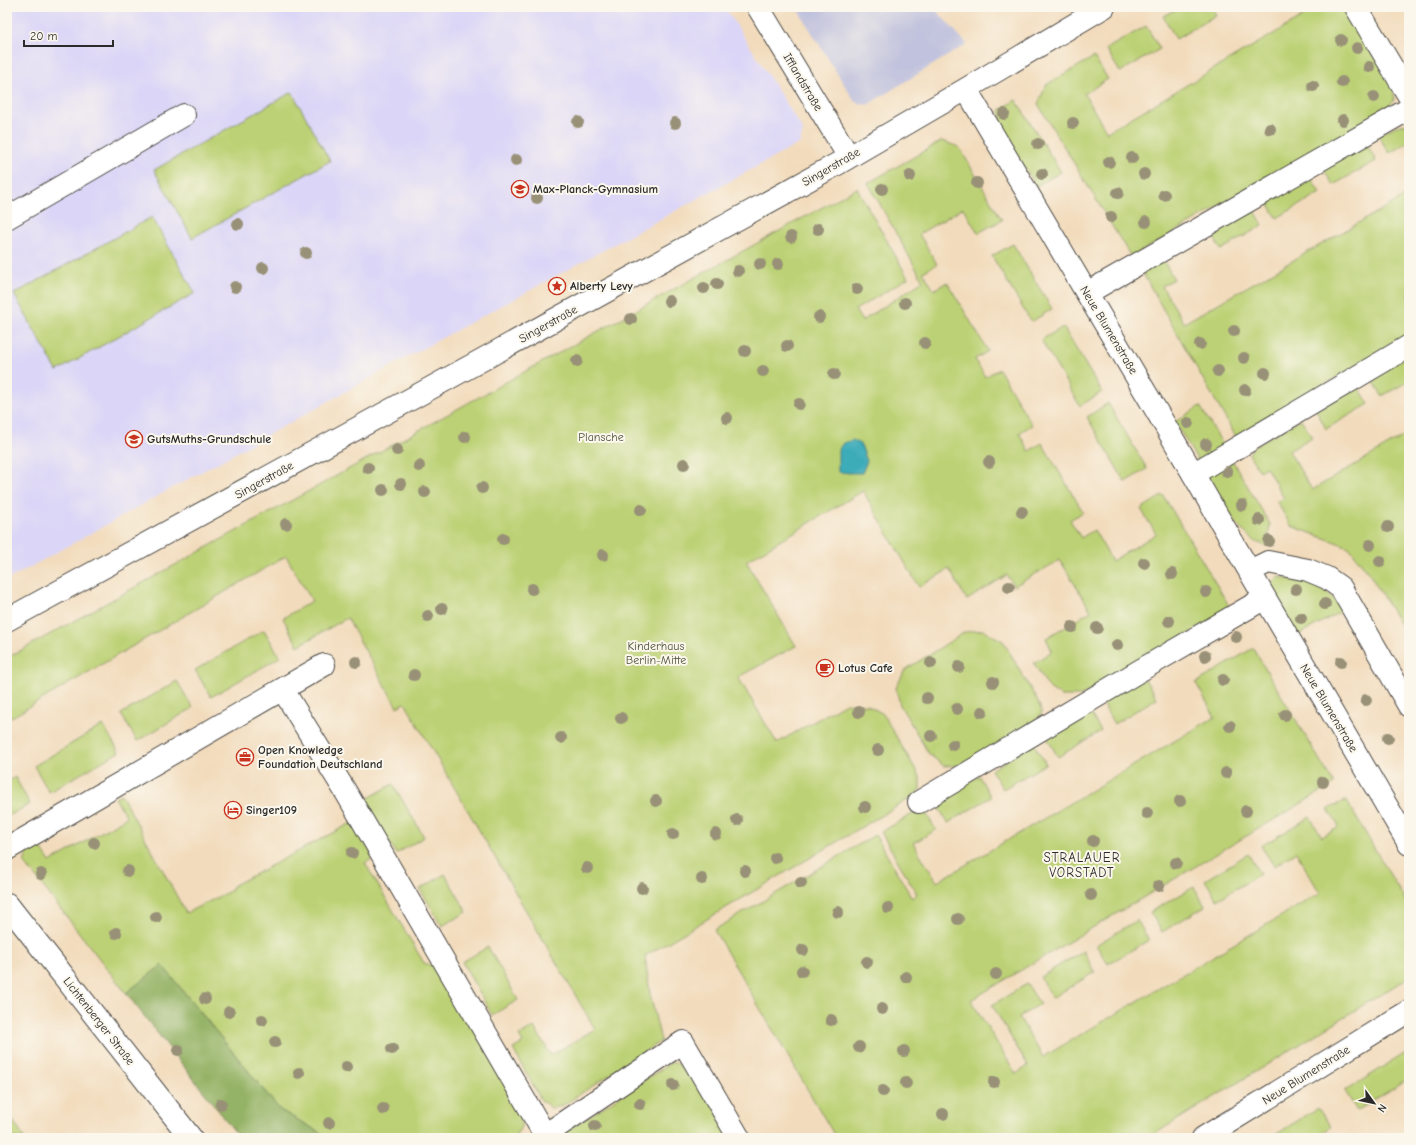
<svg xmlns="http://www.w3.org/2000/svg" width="1416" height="1145" font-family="'Comic Neue',sans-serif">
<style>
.built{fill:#dbd6f7}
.industrial{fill:#c1c2dd}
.green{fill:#bcd175;stroke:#747e50;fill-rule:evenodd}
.forest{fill:#95b366;stroke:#606f48}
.water{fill:#3cacb9;stroke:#346c72}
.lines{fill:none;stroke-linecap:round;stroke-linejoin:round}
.minor-casing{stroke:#494541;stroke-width:24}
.minor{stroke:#fff;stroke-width:22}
.tree{fill:#989177}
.labels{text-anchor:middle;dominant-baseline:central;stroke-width:4;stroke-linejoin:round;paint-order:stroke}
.street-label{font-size:12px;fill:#2b2b2b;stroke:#fbf7ec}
.poi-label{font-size:12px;font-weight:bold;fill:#2b2b2b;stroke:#fbf7ec;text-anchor:start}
.park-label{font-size:12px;fill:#4f543e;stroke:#fbf7ec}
.neighbourhood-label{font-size:13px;letter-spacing:1px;fill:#2b2b2b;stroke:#fbf7ec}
</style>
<rect width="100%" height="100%" fill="#fbf7ec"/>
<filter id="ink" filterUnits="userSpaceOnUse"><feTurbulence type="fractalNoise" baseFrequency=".025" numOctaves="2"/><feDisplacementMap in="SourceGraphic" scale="8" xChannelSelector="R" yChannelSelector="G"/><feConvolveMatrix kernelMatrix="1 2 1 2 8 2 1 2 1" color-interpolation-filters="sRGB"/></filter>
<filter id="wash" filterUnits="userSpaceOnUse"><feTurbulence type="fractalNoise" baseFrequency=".012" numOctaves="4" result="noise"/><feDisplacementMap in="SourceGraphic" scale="16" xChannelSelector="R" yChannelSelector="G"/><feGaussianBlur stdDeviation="0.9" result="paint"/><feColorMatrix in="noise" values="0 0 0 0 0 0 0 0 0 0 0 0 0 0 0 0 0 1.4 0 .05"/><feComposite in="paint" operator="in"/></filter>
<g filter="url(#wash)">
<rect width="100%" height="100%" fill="#f2dbbc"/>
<path class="built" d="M7 7H725L803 130 800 143 422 349 7 580Z"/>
<path class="industrial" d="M796 7H933L967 44 867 105 855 102Z"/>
<path class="green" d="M1180 7H1212L1216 15 1176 39 1163 16Z
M1319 7H1347L1394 85V100L1384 112 1131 257 1038 104 1046 85 1094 57 1108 79 1084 94 1107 132Z
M1146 26 1160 49 1120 72 1106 49Z
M292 92 330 161 192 238 154 170Z
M1016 100 1061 172 1036 186 1002 131 1000 110Z
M1406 124H1409V142L1389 153 1378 135 1396 126Z
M942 141 959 147 1002 220 978 233 963 208 919 234 937 264 923 272 934 290 947 282 988 351 975 359 985 377 999 369 1032 425 1019 433 1029 451 1042 443 1083 512 1070 520 1081 538 1094 530 1112 561 1156 534 1141 509 1163 495 1231 609 1081 696H1061L1048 687 1034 663 1052 651 1046 638 1091 611 1060 560 1014 586 1007 575 967 600 949 569 919 587 863 491 746 561 796 646 738 677 777 743 846 703 868 705 883 714 920 777V790L909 799 645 956 650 994 661 1041 562 1106 551 1108 541 1100 513 1049 523 1043 519 1036 534 1027 551 1055 595 1029 405 703 397 707 347 618 298 646 283 618 312 601 286 556 7 720V658L857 188 908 278 855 310 862 321 923 281 868 183ZM861 445 867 461 862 473Z
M1366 142 1376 161 1333 185 1323 168Z
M1310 176 1320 193 1277 218 1267 201Z
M1409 194V334L1236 437 1142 272 1163 260 1174 279 1162 286 1184 323Z
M1254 209 1263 225 1221 250 1212 234Z
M152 217 195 293 57 371 14 294Z
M1013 244 1052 309 1031 322 992 256Z
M1063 327 1102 392 1080 406 1041 340Z
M1409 355V381L1382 396 1371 377Z
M1358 386 1369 404 1326 429 1316 410Z
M1108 403 1147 469 1125 482 1087 417Z
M1200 406 1270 524 1267 546 1256 542 1243 531 1230 517 1175 422Z
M1301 419 1312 437 1289 451 1312 490 1409 433V591L1407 592 1409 596V628L1404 631 1370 575 1349 547 1291 526 1277 502 1284 498 1266 467 1259 471 1249 454 1253 447Z
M1279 577C1298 581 1319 584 1333 598 1336 602 1339 607 1342 611L1298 635 1271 590C1270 583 1273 580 1279 577Z
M264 630 280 657 211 697 195 670Z
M983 630 1003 641 1037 700 1042 712 1035 723 961 765 944 766 929 754 900 705 896 688 905 670 965 632Z
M1253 648 1334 784 971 1000 1016 1074 1028 1066 992 1005 1027 984 1040 1004 1019 1017 1043 1057 1320 893 1296 852 1274 866 1261 846 1310 817 1322 837 1339 827 1328 809 1346 800 1409 907V977L1148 1138 1104 1136 1100 1138H836L714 930 875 835 912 898 917 894 881 832 923 808 936 830 913 843 937 882 1215 717 1196 683Z
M1144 678 1157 698 1114 724 1102 703Z
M177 681 193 708 137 741 121 714Z
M1089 711 1101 731 1058 757 1046 736Z
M103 725 119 752 49 792 34 766Z
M1034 744 1046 764 1003 789 991 770Z
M979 776 991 797 948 823 935 802Z
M15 777 30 804 7 817V782Z
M393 784 424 837 396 854 365 800Z
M121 794 186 913 232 890 231 887 353 822 374 858 365 863 424 963 438 967 522 1111 521 1127 514 1138H330L280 1110 162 965 126 993 24 862 27 854 37 842 50 862 127 817 115 798Z
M1248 854 1260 874 1217 900 1205 880Z
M445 874 467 912 442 926 420 889Z
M1194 887 1205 906 1162 932 1150 912Z
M1137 920 1149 940 1108 964 1096 945Z
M488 947 518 1000 492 1015 462 962Z
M1083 951 1095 972 1052 998 1040 977Z
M1409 1051V1078L1357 1111 1345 1091Z
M672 1062 691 1068 732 1138H556Z
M1318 1108 1331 1127 1314 1138H1270Z
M7 1111 24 1138H7Z"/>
<path class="forest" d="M162 965 280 1110 330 1138H240L126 993Z"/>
<path class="water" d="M853 440 861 445 867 461 862 473H850L838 472V450L843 443Z"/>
</g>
<g filter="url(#ink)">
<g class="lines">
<defs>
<path id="minor" d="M758 7 849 157
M1356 7 1409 96
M966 89 1166 427 1265 598 1409 844
M7 218 184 115
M1087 293 1409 109
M1193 474 1409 346
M1250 571 1268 562 1308 570 1327 578 1341 588 1409 706
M7 620 420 394 839 163 966 89 1104 7
M283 690 347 794 545 1135
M919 802 1146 667 1265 598
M7 849 324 665
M7 904 191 1138
M543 1138 545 1135 683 1042 739 1138
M1203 1138 1409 1011"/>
</defs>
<use href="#minor" class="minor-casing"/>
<use href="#minor" class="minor"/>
</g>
<g class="tree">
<circle cx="1341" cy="40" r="6"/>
<circle cx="1357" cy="48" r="6"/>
<circle cx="1369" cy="67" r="6"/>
<circle cx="1342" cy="82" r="6"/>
<circle cx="1313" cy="86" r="6"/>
<circle cx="1374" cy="97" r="6"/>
<circle cx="1004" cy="114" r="6"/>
<circle cx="1343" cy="120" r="6"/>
<circle cx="578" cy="122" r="6"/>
<circle cx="675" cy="123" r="6"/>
<circle cx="1073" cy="123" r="6"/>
<circle cx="1270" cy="129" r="6"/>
<circle cx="1038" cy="144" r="6"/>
<circle cx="1132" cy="158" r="6"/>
<circle cx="516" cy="160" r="6"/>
<circle cx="1109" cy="162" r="6"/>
<circle cx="1042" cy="174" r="6"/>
<circle cx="1144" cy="174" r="6"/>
<circle cx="910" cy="176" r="6"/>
<circle cx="977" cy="183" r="6"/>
<circle cx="882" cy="189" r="6"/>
<circle cx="1118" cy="193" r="6"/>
<circle cx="1164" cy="195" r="6"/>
<circle cx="537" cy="198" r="6"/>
<circle cx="1111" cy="217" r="6"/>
<circle cx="1146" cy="222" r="6"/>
<circle cx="238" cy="224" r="6"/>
<circle cx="818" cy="229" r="6"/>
<circle cx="791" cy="237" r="6"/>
<circle cx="306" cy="253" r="6"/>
<circle cx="760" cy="264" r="6"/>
<circle cx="778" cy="264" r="6"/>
<circle cx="263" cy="268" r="6"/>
<circle cx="738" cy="271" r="6"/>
<circle cx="717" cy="284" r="6"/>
<circle cx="235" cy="287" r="6"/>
<circle cx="704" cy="288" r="6"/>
<circle cx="857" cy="289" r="6"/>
<circle cx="669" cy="301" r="6"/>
<circle cx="905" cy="303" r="6"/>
<circle cx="819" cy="317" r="6"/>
<circle cx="631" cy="319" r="6"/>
<circle cx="1234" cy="331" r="6"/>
<circle cx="925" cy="343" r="6"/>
<circle cx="1200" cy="344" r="6"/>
<circle cx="787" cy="346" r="6"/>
<circle cx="745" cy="351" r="6"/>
<circle cx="1244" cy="358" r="6"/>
<circle cx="577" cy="361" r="6"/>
<circle cx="763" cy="371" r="6"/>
<circle cx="1218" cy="371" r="6"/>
<circle cx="1265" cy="373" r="6"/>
<circle cx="834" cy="374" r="6"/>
<circle cx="1245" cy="390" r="6"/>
<circle cx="799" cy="404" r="6"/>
<circle cx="727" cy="418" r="6"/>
<circle cx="1188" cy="423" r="6"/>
<circle cx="465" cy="437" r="6"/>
<circle cx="1206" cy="444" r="6"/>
<circle cx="397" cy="450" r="6"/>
<circle cx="989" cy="462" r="6"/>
<circle cx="684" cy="464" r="6"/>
<circle cx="419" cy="466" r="6"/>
<circle cx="368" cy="468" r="6"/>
<circle cx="1227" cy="472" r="6"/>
<circle cx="401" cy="484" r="6"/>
<circle cx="482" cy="488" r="6"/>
<circle cx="383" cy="490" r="6"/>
<circle cx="425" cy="492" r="6"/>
<circle cx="1242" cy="505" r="6"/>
<circle cx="641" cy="510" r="6"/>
<circle cx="1022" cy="512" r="6"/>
<circle cx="1259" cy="520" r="6"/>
<circle cx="286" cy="524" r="6"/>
<circle cx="1388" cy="527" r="6"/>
<circle cx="503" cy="539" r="6"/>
<circle cx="1269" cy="541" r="6"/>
<circle cx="1370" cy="545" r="6"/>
<circle cx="603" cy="555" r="6"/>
<circle cx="1380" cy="561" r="6"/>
<circle cx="1144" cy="563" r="6"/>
<circle cx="1172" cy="574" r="6"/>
<circle cx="1009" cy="587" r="6"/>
<circle cx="532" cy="589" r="6"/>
<circle cx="1296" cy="589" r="6"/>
<circle cx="1206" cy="592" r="6"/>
<circle cx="1325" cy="604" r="6"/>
<circle cx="442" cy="609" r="6"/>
<circle cx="428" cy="616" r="6"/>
<circle cx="1301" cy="618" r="6"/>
<circle cx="1169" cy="621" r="6"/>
<circle cx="1072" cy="627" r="6"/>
<circle cx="1097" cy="628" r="6"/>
<circle cx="1236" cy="637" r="6"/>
<circle cx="1117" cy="645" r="6"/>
<circle cx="1205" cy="656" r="6"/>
<circle cx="356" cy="662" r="6"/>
<circle cx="1341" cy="662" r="6"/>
<circle cx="931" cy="663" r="6"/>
<circle cx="959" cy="667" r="6"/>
<circle cx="414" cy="675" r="6"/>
<circle cx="1223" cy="680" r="6"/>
<circle cx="993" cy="682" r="6"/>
<circle cx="927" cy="698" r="6"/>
<circle cx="1366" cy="700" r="6"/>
<circle cx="957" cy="709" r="6"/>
<circle cx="859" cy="712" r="6"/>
<circle cx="982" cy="712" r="6"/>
<circle cx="1285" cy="715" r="6"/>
<circle cx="621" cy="718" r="6"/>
<circle cx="1230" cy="726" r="6"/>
<circle cx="931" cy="736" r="6"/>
<circle cx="561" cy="738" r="6"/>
<circle cx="1388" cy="738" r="6"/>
<circle cx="953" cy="745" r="6"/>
<circle cx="878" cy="750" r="6"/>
<circle cx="1226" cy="773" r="6"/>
<circle cx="1323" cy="782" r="6"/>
<circle cx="656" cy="801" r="6"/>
<circle cx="1180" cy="801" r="6"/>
<circle cx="865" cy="807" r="6"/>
<circle cx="1246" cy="811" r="6"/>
<circle cx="1147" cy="813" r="6"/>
<circle cx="737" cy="820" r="6"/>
<circle cx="673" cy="834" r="6"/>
<circle cx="716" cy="834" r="6"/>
<circle cx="1093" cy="841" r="6"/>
<circle cx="94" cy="843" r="6"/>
<circle cx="352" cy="853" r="6"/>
<circle cx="775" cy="858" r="6"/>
<circle cx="1176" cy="863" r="6"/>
<circle cx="587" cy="868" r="6"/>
<circle cx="128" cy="871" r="6"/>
<circle cx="745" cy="871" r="6"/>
<circle cx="41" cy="874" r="6"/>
<circle cx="702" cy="879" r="6"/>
<circle cx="801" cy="883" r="6"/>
<circle cx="1159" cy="886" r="6"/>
<circle cx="642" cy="888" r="6"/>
<circle cx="1091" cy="895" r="6"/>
<circle cx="888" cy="908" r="6"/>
<circle cx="838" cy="912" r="6"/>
<circle cx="156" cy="917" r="6"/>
<circle cx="958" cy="919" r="6"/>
<circle cx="116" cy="933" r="6"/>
<circle cx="803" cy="950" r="6"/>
<circle cx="867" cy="962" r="6"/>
<circle cx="802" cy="971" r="6"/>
<circle cx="996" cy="974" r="6"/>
<circle cx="906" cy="977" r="6"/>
<circle cx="205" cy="999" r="6"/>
<circle cx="882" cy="1009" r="6"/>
<circle cx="229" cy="1012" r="6"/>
<circle cx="262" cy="1020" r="6"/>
<circle cx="831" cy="1020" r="6"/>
<circle cx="275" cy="1042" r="6"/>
<circle cx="859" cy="1047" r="6"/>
<circle cx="392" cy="1049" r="6"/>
<circle cx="178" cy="1050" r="6"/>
<circle cx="904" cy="1051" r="6"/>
<circle cx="346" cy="1067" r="6"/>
<circle cx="299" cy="1073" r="6"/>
<circle cx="994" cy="1082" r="6"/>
<circle cx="906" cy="1083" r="6"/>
<circle cx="673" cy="1085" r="6"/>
<circle cx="883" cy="1091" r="6"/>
<circle cx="221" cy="1104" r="6"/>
<circle cx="640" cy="1104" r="6"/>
<circle cx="383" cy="1109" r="6"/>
<circle cx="943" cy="1114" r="6"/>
<circle cx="329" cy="1123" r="6"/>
<circle cx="595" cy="1126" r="6"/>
</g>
</g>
<defs>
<symbol id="school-ring" viewBox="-11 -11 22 22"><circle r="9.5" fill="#fbf7ec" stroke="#c8321e" stroke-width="1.5"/><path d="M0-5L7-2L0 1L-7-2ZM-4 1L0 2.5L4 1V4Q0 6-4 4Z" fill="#c8321e"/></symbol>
<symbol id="sight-ring" viewBox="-11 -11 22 22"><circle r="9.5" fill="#fbf7ec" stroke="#c8321e" stroke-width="1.5"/><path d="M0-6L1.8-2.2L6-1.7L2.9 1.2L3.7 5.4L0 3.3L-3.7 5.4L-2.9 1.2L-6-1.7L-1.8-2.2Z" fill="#c8321e"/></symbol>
<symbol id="cafe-ring" viewBox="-11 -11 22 22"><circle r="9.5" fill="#fbf7ec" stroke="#c8321e" stroke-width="1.5"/><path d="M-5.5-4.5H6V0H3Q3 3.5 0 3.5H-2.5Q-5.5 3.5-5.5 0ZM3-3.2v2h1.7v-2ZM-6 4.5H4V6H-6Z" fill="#c8321e"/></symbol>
<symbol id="office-ring" viewBox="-11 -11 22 22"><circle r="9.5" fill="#fbf7ec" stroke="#c8321e" stroke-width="1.5"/><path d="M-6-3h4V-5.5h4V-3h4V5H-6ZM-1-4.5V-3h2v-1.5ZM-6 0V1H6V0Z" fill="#c8321e"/></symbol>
<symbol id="hotel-ring" viewBox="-11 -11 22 22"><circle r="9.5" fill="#fbf7ec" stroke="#c8321e" stroke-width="1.5"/><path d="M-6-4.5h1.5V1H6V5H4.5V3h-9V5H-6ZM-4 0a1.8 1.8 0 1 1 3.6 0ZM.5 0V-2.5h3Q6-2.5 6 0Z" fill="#c8321e"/></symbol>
</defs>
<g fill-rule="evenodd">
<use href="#school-ring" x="510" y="179" width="20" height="20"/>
<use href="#sight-ring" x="547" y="276" width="20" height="20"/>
<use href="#school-ring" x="124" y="429" width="20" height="20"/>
<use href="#cafe-ring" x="815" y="658" width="20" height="20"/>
<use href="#office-ring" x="235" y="747" width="20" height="20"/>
<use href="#hotel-ring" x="223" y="800" width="20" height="20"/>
</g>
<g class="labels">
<g class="street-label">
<text transform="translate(803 82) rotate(59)">Ifflandstraße</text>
<text transform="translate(831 167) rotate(-30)">Singerstraße</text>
<text transform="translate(548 324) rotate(-29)">Singerstraße</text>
<text transform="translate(1109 330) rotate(59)">Neue Blumenstraße</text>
<text transform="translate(264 480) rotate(-29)">Singerstraße</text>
<text transform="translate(1329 708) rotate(59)">Neue Blumenstraße</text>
<text transform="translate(99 1021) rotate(52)">Lichtenberger Straße</text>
<text transform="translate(1306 1075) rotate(-32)">Neue Blumenstraße</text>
</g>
<g class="poi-label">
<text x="533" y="189">Max-Planck-Gymnasium</text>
<text x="570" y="286">Alberty Levy</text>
<text x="147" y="439">GutsMuths-Grundschule</text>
<text x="838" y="668">Lotus Cafe</text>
<text x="258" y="750">Open Knowledge<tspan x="258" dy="14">Foundation Deutschland</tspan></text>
<text x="246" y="810">Singer109</text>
</g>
<g class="park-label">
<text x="601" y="437">Plansche</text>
<text x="656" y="646">Kinderhaus<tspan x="656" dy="14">Berlin-Mitte</tspan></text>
</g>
<g class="neighbourhood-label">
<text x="1082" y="857">STRALAUER<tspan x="1082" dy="15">VORSTADT</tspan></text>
</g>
</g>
<rect width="1416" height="1145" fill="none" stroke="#fbf7ec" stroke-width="24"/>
<g transform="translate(1374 1103) rotate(123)" stroke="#fbf7ec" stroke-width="3" paint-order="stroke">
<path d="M0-3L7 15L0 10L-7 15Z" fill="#2b2b2b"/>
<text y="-6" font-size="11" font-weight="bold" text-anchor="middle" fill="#2b2b2b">N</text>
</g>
<path d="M24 40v6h89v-6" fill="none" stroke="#2b2b2b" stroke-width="2"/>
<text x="30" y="40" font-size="12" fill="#2b2b2b" stroke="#fbf7ec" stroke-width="3" paint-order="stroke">20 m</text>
</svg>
